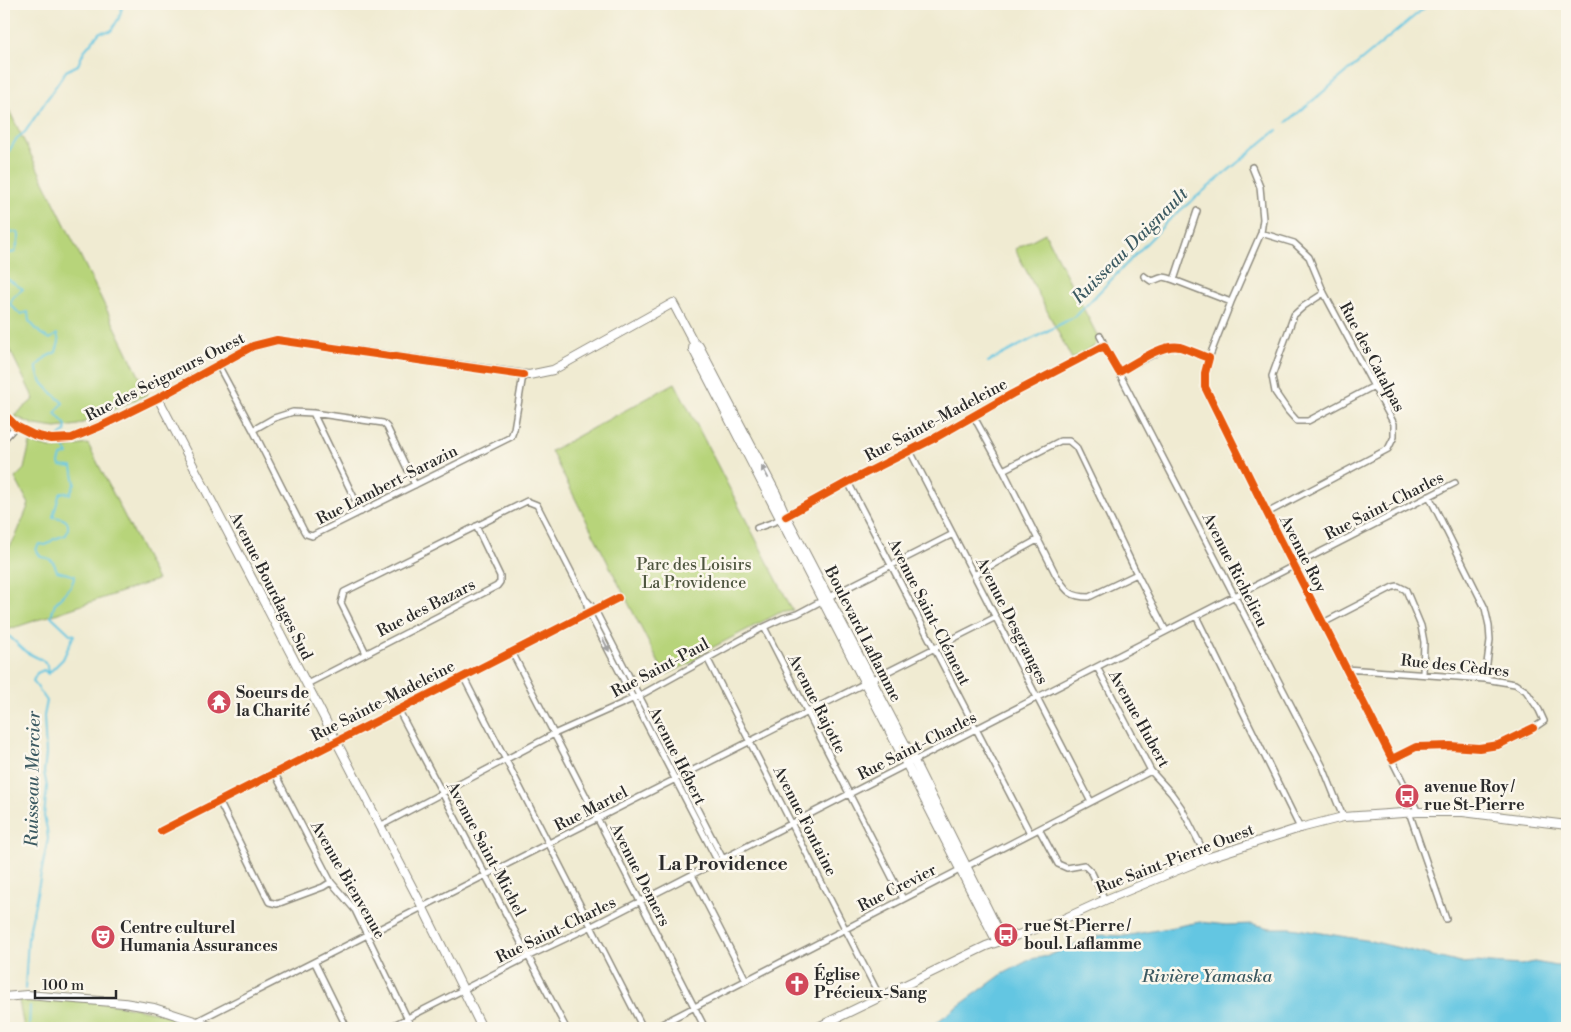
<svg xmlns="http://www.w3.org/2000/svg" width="1571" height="1032" font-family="'Libre Bodoni',serif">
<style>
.green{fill:#b7d47a;stroke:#718052}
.water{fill:#64c6e2;stroke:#487886}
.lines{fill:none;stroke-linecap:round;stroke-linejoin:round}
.stream{stroke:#64c6e2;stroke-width:2}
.street-casing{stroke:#8e8b7e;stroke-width:8}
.secondary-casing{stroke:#8e8b7e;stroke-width:10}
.street{stroke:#fff;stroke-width:5}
.secondary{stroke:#fff;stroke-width:8}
.cycleway-casing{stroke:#fbf7ec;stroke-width:11}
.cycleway{stroke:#e8590c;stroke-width:8}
.oneway{fill:#a0a0a0}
.labels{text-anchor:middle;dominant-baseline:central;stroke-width:5;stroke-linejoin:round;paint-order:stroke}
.street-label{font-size:16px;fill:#2b2b2b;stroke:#fbf7ec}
.park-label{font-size:16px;fill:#4e553f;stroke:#fbf7ec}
.poi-label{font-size:16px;font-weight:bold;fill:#2b2b2b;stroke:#fbf7ec;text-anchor:start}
.water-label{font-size:18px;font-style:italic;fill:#3c5a62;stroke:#fbf7ec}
.quarter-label{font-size:19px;font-weight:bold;fill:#2b2b2b;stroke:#fbf7ec}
</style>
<rect width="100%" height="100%" fill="#fbf7ec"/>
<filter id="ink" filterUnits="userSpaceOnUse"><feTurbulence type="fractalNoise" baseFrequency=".02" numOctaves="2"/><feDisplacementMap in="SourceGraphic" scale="10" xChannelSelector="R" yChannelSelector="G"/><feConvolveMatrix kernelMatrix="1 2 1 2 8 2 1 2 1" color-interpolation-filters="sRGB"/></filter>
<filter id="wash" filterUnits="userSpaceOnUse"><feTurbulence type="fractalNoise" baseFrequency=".0096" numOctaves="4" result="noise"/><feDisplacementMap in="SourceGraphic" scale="20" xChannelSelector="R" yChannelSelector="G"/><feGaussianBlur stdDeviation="1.12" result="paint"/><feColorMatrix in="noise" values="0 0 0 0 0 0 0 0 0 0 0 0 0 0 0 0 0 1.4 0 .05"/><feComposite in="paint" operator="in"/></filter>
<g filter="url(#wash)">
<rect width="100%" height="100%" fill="#f0ebd2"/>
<path class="green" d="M4 100 148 394 78 425 56 428 35 425 14 416 34 399 4 338Z
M1045 233 1098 337 1095 346 1072 359 1015 249Z
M675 383 793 611 779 613 704 652 691 663 665 675 551 451Z
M30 443 55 449 88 444 157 580 4 631V556L16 536 29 504 15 478 24 469Z
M18 996 95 1001 177 1016 174 1028H24Z"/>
<path class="water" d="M1200 922 1226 925 1253 924 1270 928H1291L1371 941 1461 963 1475 962 1521 965 1534 962 1557 966 1567 965V1028H1253L1235 1026 1216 1028H931L938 1021 1001 975 1031 959 1048 956 1090 938 1103 935 1125 936Z"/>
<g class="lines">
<path class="stream" d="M1287 122 1429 4
M4 159 17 138 25 132 66 71 78 65 84 51 100 32 111 31 119 18 123 4
M4 223 7 224 9 233 18 232 19 237 15 252 11 253 4 251
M4 277 23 289 13 297 10 304 20 314 28 312 29 321 41 334 50 339 57 334 59 342 56 352 46 357 37 366C36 382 52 392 63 403L55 413 66 425 65 432 60 436
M988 362 1076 316 1171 218 1277 130
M4 633 10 637 26 652 42 660 47 665 48 673
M25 989 28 938 48 839 47 829 44 816 47 787 44 772 46 754 44 716 47 701 33 681 37 673 44 670 48 674 63 659 72 639 75 635 70 634 51 616 55 604 71 586 75 576 57 571C54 562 52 558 41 557L36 550 39 544 46 545 54 539 66 535C72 521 65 518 53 517L59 496 62 492 70 494 75 483 72 467 60 466 59 463 61 456 68 454 60 441
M29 1028 30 1006"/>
</g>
</g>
<g filter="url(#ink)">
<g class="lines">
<defs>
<path id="street" d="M1252 167 1260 187 1263 219 1261 233 1231 302 1209 358 1205 373V387L1418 812
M1197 211 1174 280 1231 302
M1261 233 1294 243 1309 257 1324 293 1394 424V437L1388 449 1267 513
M1144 276 1151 281C1163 279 1159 274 1174 280
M1324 293 1304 306 1294 315 1272 376 1275 392 1288 411 1297 421H1308L1374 386
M1100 336 1323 767 1343 817
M218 365 253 430 304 531 306 534 312 536 511 437 514 429 523 375
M1119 372 1168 347H1179L1209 358
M313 413 361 512
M974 417 1003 470 1056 575C1066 590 1069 597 1089 597L1137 574
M253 430 274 418 293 412 313 413 383 423 387 427 415 485
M4 439 16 426
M910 451 1091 802
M1003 470 1060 441H1069L1076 447 1137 574 1166 631
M848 482 1030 833
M1429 496 1485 608 1489 626 1490 640 1485 679
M757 528 774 522 848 482 910 451 1012 394 1104 346
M974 575 1039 539
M587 601 595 610 723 859
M1196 616 1300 828
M1323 623 1393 587 1398 586 1406 590 1421 626 1424 642 1423 674
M764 627 903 899
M512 652 705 1028
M366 653 341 603 344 592 527 501 537 505 586 601 589 613 718 862
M707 658 880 997
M1097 667 1151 771 1171 793 1181 807 1207 858
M1346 669 1485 679 1515 684 1526 691 1539 710 1544 721 1525 734 1498 745 1479 748 1450 746 1416 747 1392 759
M463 676 643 1028
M307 684 497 586 500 582V576L476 526
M398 709 566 1028
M274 772 331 882 355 910 412 1028
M219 801 269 902 277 904 323 887 331 882
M1409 812 1446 919
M380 826 554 734 639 696 764 627 783 618 797 614 829 597 953 534
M1039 829 1058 864 1067 868 1084 865 1092 873 1105 900
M161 831 618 598
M692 875 746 980
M315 963 347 1028
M197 1021 996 617
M388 1028 529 956 590 927 1455 483
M654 1028 1151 771"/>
<path id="secondary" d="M694 343 693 349 907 765 997 942
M158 398 423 908 482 1028
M4 414 16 426 34 435 51 439 72 438 101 426 158 398 253 346 277 340 529 375 553 370 673 303 694 343 699 346 776 493 786 516 914 761 1003 940
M4 997 27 995 124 1003 154 1008 216 1028
M816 1028 986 946 1059 921 1105 900 1207 858 1300 828 1343 817 1418 812H1463L1567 825"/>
</defs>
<use href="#street" class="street-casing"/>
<use href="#secondary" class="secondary-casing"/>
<use href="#street" class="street"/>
<use href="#secondary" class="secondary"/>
<defs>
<path id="cycleway" d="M4 414 16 426 34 435 51 439 72 438 101 426 158 398 253 346 277 340 523 375
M786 516 848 482 933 439 1012 394 1104 346 1119 372C1134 364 1162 343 1180 347 1190 350 1200 355 1209 358L1205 373V387L1267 513 1392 759 1416 747 1450 746 1479 748 1498 745 1533 728
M161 831 618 598"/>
</defs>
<use href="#cycleway" class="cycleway-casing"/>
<use href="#cycleway" class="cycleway"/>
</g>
<defs><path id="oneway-solid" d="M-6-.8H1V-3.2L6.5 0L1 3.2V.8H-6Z" transform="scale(1.25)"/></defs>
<g class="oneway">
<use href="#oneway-solid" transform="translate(765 472) rotate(-118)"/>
<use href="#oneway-solid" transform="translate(606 645) rotate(63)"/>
</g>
</g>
<defs>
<symbol id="temple-disc" viewBox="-11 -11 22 22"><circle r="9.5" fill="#d1495b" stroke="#fbf7ec"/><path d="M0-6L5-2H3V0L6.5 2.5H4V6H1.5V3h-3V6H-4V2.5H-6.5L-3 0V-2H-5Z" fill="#fff"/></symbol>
<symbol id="bus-disc" viewBox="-11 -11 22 22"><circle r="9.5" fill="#d1495b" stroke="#fbf7ec"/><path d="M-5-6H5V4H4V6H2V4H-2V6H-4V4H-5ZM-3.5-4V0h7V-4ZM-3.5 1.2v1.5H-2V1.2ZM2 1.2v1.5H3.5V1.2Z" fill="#fff"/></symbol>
<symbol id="theatre-disc" viewBox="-11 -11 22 22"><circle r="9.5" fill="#d1495b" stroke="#fbf7ec"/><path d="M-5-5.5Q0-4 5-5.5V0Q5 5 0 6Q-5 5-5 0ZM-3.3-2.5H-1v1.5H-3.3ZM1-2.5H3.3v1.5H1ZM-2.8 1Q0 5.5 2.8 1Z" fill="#fff"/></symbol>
<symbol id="church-disc" viewBox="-11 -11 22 22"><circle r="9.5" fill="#d1495b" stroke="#fbf7ec"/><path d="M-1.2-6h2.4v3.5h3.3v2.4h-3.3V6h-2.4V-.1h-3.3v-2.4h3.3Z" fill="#fff"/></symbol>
</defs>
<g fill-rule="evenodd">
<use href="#temple-disc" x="205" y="688" width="28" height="28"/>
<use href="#bus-disc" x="1393" y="782" width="28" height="28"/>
<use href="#bus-disc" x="992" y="921" width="28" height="28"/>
<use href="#theatre-disc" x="89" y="923" width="28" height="28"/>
<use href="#church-disc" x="783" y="970" width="28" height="28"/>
</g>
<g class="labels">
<g class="street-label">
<text transform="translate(1372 357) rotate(62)">Rue des Catalpas</text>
<text transform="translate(165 377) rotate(-27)">Rue des Seigneurs Ouest</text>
<text transform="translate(936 420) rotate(-28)">Rue Sainte-Madeleine</text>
<text transform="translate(387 485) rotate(-27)">Rue Lambert-Sarazin</text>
<text transform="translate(1384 506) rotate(-27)">Rue Saint-Charles</text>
<text transform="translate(1303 554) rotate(63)">Avenue Roy</text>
<text transform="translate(1235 570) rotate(63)">Avenue Richelieu</text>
<text transform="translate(271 586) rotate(63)">Avenue Bourdages Sud</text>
<text transform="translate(426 608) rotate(-27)">Rue des Bazars</text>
<text transform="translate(929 612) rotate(63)">Avenue Saint-Clément</text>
<text transform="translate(1012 621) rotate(63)">Avenue Desgranges</text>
<text transform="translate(863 634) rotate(63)">Boulevard Laflamme</text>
<text transform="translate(1455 666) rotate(6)">Rue des Cèdres</text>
<text transform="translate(660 668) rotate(-28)">Rue Saint-Paul</text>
<text transform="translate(383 701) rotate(-27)">Rue Sainte-Madeleine</text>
<text transform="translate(817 704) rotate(63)">Avenue Rajotte</text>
<text transform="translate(1139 719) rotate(61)">Avenue Hubert</text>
<text transform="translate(917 746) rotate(-27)">Rue Saint-Charles</text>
<text transform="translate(677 756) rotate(63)">Avenue Hébert</text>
<text transform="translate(591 809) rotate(-27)">Rue Martel</text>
<text transform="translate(805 821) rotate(63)">Avenue Fontaine</text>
<text transform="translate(486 849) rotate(62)">Avenue Saint-Michel</text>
<text transform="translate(1175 859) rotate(-21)">Rue Saint-Pierre Ouest</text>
<text transform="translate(640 875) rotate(63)">Avenue Demers</text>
<text transform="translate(348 880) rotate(60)">Avenue Bienvenue</text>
<text transform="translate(897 888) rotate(-27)">Rue Crevier</text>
<text transform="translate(556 930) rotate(-26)">Rue Saint-Charles</text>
</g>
<g class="park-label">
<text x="694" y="565">Parc des Loisirs<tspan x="694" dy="18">La Providence</tspan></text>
</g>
<g class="poi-label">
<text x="236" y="693">Soeurs de<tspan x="236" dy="18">la Charité</tspan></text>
<text x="1424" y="787">avenue Roy /<tspan x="1424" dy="18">rue St-Pierre</tspan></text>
<text x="1024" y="926">rue St-Pierre /<tspan x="1024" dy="18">boul. Laflamme</tspan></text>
<text x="120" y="928">Centre culturel<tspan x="120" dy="18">Humania Assurances</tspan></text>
<text x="814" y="975">Église<tspan x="814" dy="18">Précieux-Sang</tspan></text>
</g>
<g class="water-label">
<text transform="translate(1130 246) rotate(-45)">Ruisseau Daignault</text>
<text transform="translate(33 779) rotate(-89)">Ruisseau Mercier</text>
<text x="1207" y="976">Rivière Yamaska</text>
</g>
<g class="quarter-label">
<text x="723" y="864">La Providence</text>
</g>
</g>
<rect width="1571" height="1032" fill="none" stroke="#fbf7ec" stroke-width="20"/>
<path d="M35 990v8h81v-8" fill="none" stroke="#2b2b2b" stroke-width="2.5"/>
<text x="42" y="990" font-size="15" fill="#2b2b2b" stroke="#fbf7ec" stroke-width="4" paint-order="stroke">100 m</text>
</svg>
